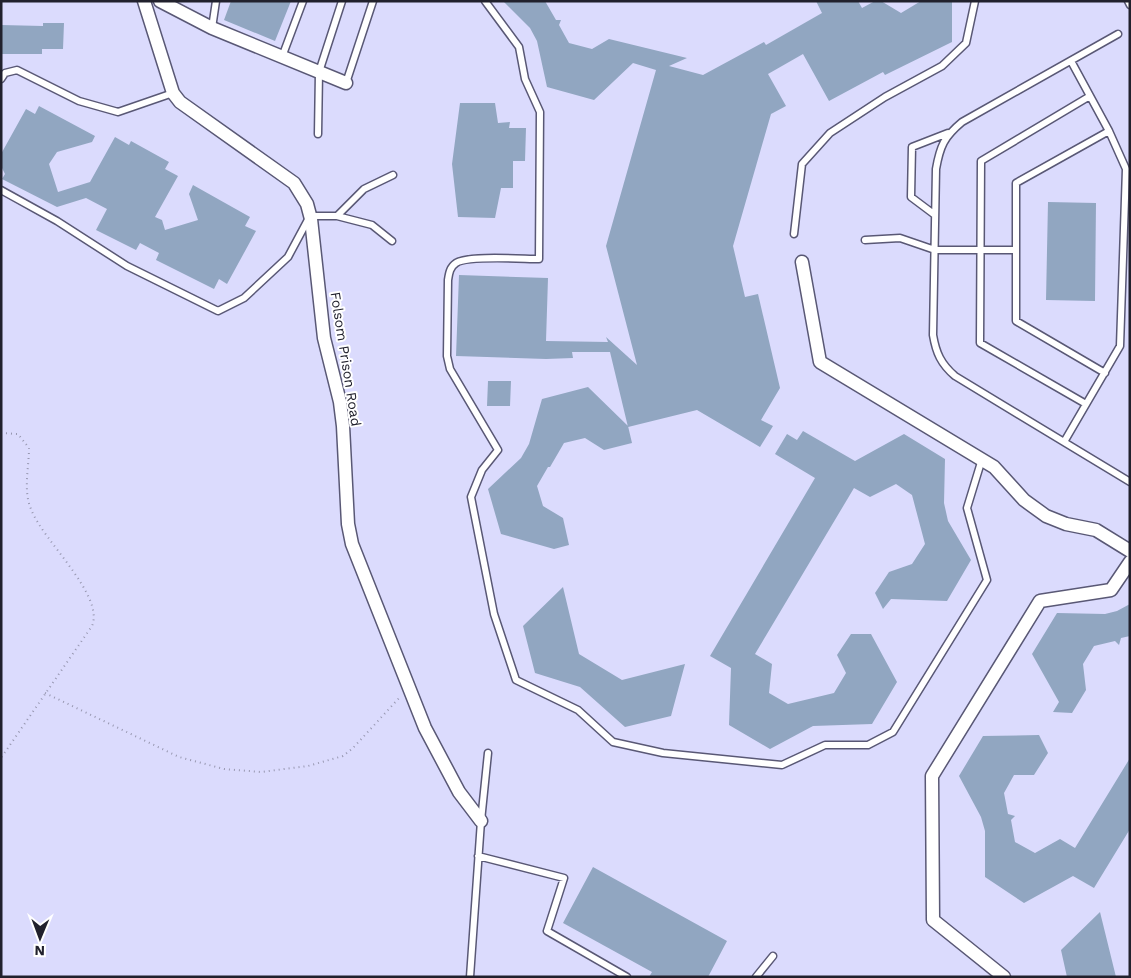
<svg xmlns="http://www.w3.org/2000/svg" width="1131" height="978" font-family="'Work Sans',sans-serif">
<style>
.building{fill:#91a6c1}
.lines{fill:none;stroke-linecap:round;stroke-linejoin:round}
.service-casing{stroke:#595875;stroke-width:9}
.minor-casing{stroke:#595875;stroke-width:15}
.path{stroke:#9797b0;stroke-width:2;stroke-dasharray:1 4;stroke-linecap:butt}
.service{stroke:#fff;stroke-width:6}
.minor{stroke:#fff;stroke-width:12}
.labels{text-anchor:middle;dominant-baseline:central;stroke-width:4;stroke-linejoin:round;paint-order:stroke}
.street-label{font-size:14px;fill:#21212d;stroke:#fff}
</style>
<rect width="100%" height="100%" fill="#dbdbfd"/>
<path class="building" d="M231 1H291L275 41 224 20Z
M503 1H545L556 20H561L559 25 569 43 592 49 609 39 687 58 669 66 703 75 764 42 766 45 822 13 816 1H858L862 8 875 1H881L901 13 921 1H952V42L885 75 883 72 829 101 803 54 768 74 786 106 771 114 733 246 745 297 758 294 780 388 761 420 773 426 760 447 697 410 628 427 610 352H572L573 358 546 359 456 356 459 275 548 278 546 341 608 342 606 337 637 365 606 246 656 70 633 63 594 100 547 87 537 41 530 28Z
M43 23H64L63 49H42V54H1V25L43 26Z
M460 103H495L498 123 510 122 509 128H526L525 161H513V188H501L495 218 458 217 452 164Z
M39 106 95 136 92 142 57 152 49 164 58 192 90 182 115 137 129 145 131 141 169 162 165 169 178 176 155 217 162 220 165 230 198 220 189 194 193 185 250 217 245 226 256 231 227 284 219 279 214 289 156 260 159 253 140 243 136 250 96 230 107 209 86 198 57 207 2 179 5 174 1 166V154L26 109 35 114Z
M1048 202 1096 203 1095 301 1046 300Z
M488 381H511L510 406H487Z
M588 387 628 426 632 443 604 450 585 438 564 443 550 467H548L537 486 543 506 563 518 569 545 554 549 501 534 488 489 521 458 529 444 542 399Z
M803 431 855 461 904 434 945 459 944 503 948 521 971 560 947 601 891 599 883 609 875 593 889 572 912 564 925 544 912 495 896 484 870 497 854 488 755 654 772 664 769 693 788 704 834 693 846 673 837 655 851 634H871L897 682 872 724 813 726 770 749 729 725 731 668 710 656 815 478 775 454 787 434 797 440Z
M563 587 579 654 622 680 685 664 671 716 625 727 580 687 535 673 523 626Z
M1130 604V636L1121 638 1119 645 1115 641 1094 646 1083 664 1086 690 1072 713 1053 712 1059 702 1032 654 1057 613 1105 614 1117 611Z
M1039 735 1048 753 1034 775H1014L1004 793 1008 814 1015 816 1011 820 1015 842 1035 853 1060 839 1075 848 1130 758V829L1094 888 1073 876 1024 903 985 877V831L981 817 959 776 983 736Z
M593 867 727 941 708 977H649L652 972 563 923Z
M1100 912 1116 977H1067L1061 950Z"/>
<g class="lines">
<defs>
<path id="service" d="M485 1 519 47 525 79 540 112 539 259C523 259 467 255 456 263 450 267 449 273 448 280L447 356 450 369 498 450 482 470 471 497 494 614 516 680 578 710 613 742 663 753 782 765 825 745H868L893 732 987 580 967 508 982 459
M1128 1 1130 5
M212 28 216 1
M1118 34 962 122C944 137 940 146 936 169L933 335C936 353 941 364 955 376L1130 482
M282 57 303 1
M1 79 5 73 17 70 79 101 118 112 173 93
M346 83 373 1
M318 134 319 72 342 1
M1 190 57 221 127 266 218 311 244 298 288 257 310 216H337
M935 215 911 197 912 147 948 133
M794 234 802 164 830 133 885 97 942 66 966 43 975 1
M865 240 900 238 935 250H1014
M392 241 372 225 337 216 364 189 393 175
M1105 373 1016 321V183L1109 131
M1086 404 980 343 981 161 1090 96
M1064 442 1120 346 1126 169 1109 131 1071 61
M478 856 564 878 547 931 627 977
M470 977 481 821 488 753
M756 977 773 956"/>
<path id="minor" d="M144 1 173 93 180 102 294 183 307 204 311 219 324 338 340 402 343 426 348 524 352 544 425 728 459 792 481 821
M160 1 212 28 346 83
M802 262 820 362 994 467 1024 500 1046 516 1066 524 1096 530 1130 551
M1004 977 933 920 932 776 1040 601 1111 590 1130 562"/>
</defs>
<use href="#service" class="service-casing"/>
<use href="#minor" class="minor-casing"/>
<path class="path" d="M1 433 18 434 29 448C29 467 23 491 31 509 42 540 105 595 92 626L1 758
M45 693 179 757 224 769 261 772 308 766 343 756 353 748 400 697"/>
<use href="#service" class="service"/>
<use href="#minor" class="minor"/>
</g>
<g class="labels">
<g class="street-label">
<text transform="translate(346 359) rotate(81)">Folsom Prison Road</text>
</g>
</g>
<rect width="1131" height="978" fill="none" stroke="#21212d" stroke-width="5"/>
<g transform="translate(40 938) rotate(181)" stroke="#ffffff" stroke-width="4" paint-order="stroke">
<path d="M0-4L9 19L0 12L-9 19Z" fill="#21212d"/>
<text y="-8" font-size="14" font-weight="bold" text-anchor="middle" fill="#21212d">N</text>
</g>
</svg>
